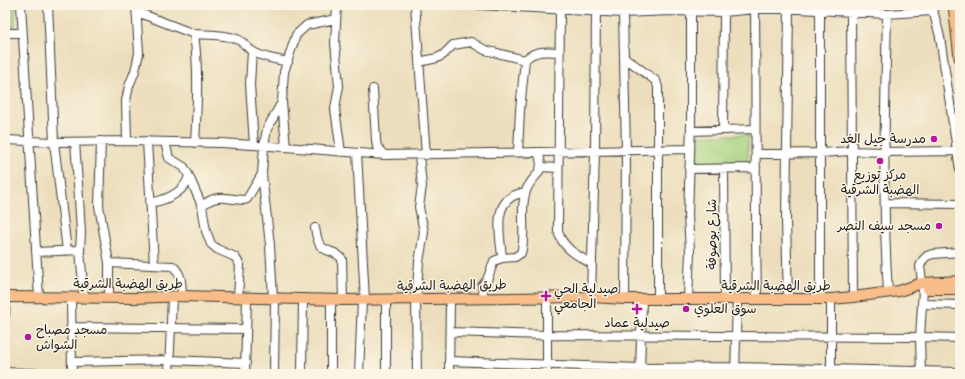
<svg xmlns="http://www.w3.org/2000/svg" width="965" height="379" font-family="Mynerve,'Playpen Sans Arabic',sans-serif">
<style>
.green{fill:#a6d27f;stroke:#61774e}
.lines{fill:none;stroke-linecap:round;stroke-linejoin:round}
.minor-casing{stroke:#3b3934;stroke-width:10}
.major-casing{stroke:#3b3934;stroke-width:12}
.highway-casing{stroke:#3b3934;stroke-width:13}
.minor{stroke:#fff;stroke-width:8}
.major{stroke:#f9bd89;stroke-width:10}
.highway{stroke:#f9bd89;stroke-width:11}
.poi-dot{fill:#b5179e;stroke:#fcf5e5;stroke-width:1.5}
.labels{text-anchor:middle;dominant-baseline:central;stroke-width:3;stroke-linejoin:round;paint-order:stroke}
.poi-label{font-size:13px;fill:#1c1c1c;stroke:#fcf5e5;text-anchor:start}
.street-label{font-size:13px;fill:#1c1c1c;stroke:#fcf5e5}
</style>
<rect width="100%" height="100%" fill="#fcf5e5"/>
<filter id="ink" filterUnits="userSpaceOnUse"><feTurbulence type="fractalNoise" baseFrequency=".025" numOctaves="2"/><feDisplacementMap in="SourceGraphic" scale="8" xChannelSelector="R" yChannelSelector="G"/><feConvolveMatrix kernelMatrix="1 2 1 2 8 2 1 2 1" color-interpolation-filters="sRGB"/></filter>
<filter id="wash" filterUnits="userSpaceOnUse"><feTurbulence type="fractalNoise" baseFrequency=".012" numOctaves="4" result="noise"/><feDisplacementMap in="SourceGraphic" scale="16" xChannelSelector="R" yChannelSelector="G"/><feGaussianBlur stdDeviation="0.9" result="paint"/><feColorMatrix in="noise" values="0 0 0 0 0 0 0 0 0 0 0 0 0 0 0 0 0 1.4 0 .05"/><feComposite in="paint" operator="in"/></filter>
<g filter="url(#wash)">
<rect width="100%" height="100%" fill="#ecdebc"/>
<path class="green" d="M5 5H15V27H5Z
M696 135H748V166L697 167Z"/>
</g>
<g filter="url(#ink)">
<g class="lines">
<defs>
<path id="minor" d="M21 5 39 297
M48 5 54 142 67 251
M337 5 335 43 339 86 335 109 341 152
M415 5 426 155
M479 5 623 13 670 11 724 12 755 9H800L887 14 932 11
M932 6 940 37 960 170
M560 9 558 231C562 248 578 256 592 264
M755 9C756 106 755 202 757 299
M820 9V299
M137 12 194 34C199 70 197 107 195 143
M851 12 853 297
M623 13 626 150 625 299
M887 14C885 107 882 200 888 292
M5 33H22
M194 34C208 35 224 34 237 39 244 42 246 47 252 51 262 58 276 59 288 62
M252 51 250 84 254 145
M624 57 656 81 658 87V299
M419 62 437 58 443 55 453 45 471 42 485 50 525 60
M373 89 376 140 377 147 384 155
M723 129 724 12
M691 131 755 129
M5 140 54 142 127 141 221 143 286 147 384 155 690 149
M101 141 99 206 109 263V297
M127 141 126 101 129 86 135 71 139 53 136 5
M147 141 154 265
M75 142 79 198 81 233 80 250 84 297
M286 147 282 102 284 72 296 35 307 25 336 19
M518 152 520 110 525 60C534 50 547 51 559 52
M357 153 365 300
M757 154 820 153 851 151 885 152 956 151
M541 167 558 168
M689 169 756 168
M724 169 725 299
M189 176 202 206 206 231 211 244 217 249 235 257 240 265 238 297
M150 203C166 200 184 193 189 176L184 167 169 158 165 142
M886 203 960 204
M202 206C217 193 225 199 244 200L247 199 262 174
M315 228C316 234 317 240 320 245 326 253 336 250 342 259L343 300
M36 252 80 250
M502 258C501 239 492 207 513 196 517 194 522 193 525 192
M109 263 173 266C183 276 181 283 182 296
M71 297 72 374
M591 297 595 151 596 5
M273 298 270 245 262 174 264 146 267 129 282 102
M484 298 482 286 487 280 494 261 502 258 515 257 521 253C527 234 519 210 526 191 532 174 547 175 538 152
M386 299V374
M688 299 690 252 688 215 691 125V11
M788 299 786 221 789 9
M922 304 960 305
M5 315 6 297
M71 327 246 329
M450 332 546 335 920 337 960 338
M449 361 640 368 735 367 960 372
M72 362 169 360 246 363
M5 372 47 374
M169 374 172 297
M245 374 247 298
M274 374 275 298
M302 374 303 298
M331 374V299
M359 374 362 300
M417 374 416 300 419 262 424 232 419 207 422 186 419 155
M449 374 450 299
M547 374V298
M640 374 642 299
M735 374 737 299
M831 374V299
M921 374 920 337 923 289 920 266 923 260 927 256 933 254 960 252"/>
<path id="major" d="M928 289H960
M5 297 136 298 182 296 343 300 591 297 625 299H831L853 297 899 291 922 283 960 281"/>
<path id="highway" d="M954 5 960 58"/>
</defs>
<use href="#minor" class="minor-casing"/>
<use href="#major" class="major-casing"/>
<use href="#highway" class="highway-casing"/>
<use href="#minor" class="minor"/>
<use href="#major" class="major"/>
<use href="#highway" class="highway"/>
</g>
</g>
<g class="poi-dot">
<circle cx="934" cy="139" r="4"/>
<circle cx="880" cy="161" r="4"/>
<circle cx="939" cy="226" r="4"/>
<path d="M544 290h4v4h4v4h-4v4h-4v-4h-4v-4h4z"/>
<path d="M635 303h4v4h4v4h-4v4h-4v-4h-4v-4h4z"/>
<circle cx="686" cy="309" r="4"/>
<circle cx="28" cy="337" r="4"/>
</g>
<g class="labels">
<g class="poi-label">
<text x="926" y="139" text-anchor="end">مدرسة جيل الغد</text>
<text x="880" y="175" text-anchor="middle">مركز توزيع<tspan x="880" dy="15">الهضبة الشرقية</tspan></text>
<text x="931" y="226" text-anchor="end">مسجد سيف النصر</text>
<text x="554" y="289">صيدلية الحي<tspan x="554" dy="15">الجامعي</tspan></text>
<text x="694" y="309">سوق العلوي</text>
<text x="637" y="323" text-anchor="middle">صيدلية عماد</text>
<text x="36" y="330">مسجد مصباح<tspan x="36" dy="15">الشواش</tspan></text>
</g>
<g class="street-label">
<text transform="translate(712 234) rotate(-90)">شارع بوصوفة</text>
<text x="128" y="284">طريق الهضبة الشرقية</text>
<text transform="translate(452 286) rotate(-1)">طريق الهضبة الشرقية</text>
<text x="776" y="286">طريق الهضبة الشرقية</text>
</g>
</g>
<rect width="965" height="379" fill="none" stroke="#fcf5e5" stroke-width="20"/>
</svg>
